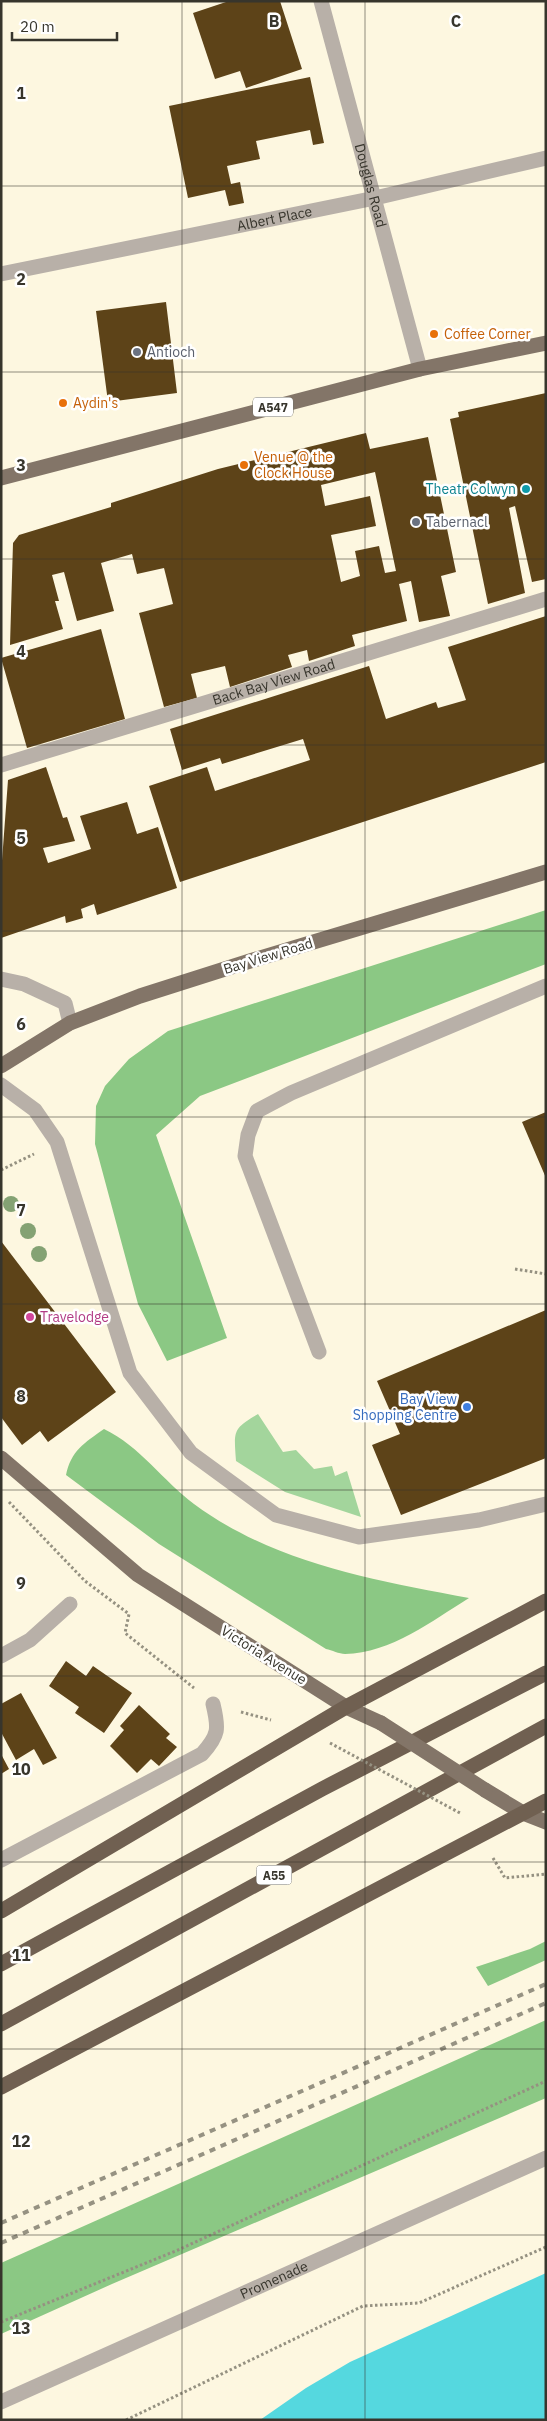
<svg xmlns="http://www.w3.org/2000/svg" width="547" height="2421" font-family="'IBM Plex Sans',sans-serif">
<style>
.green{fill:#a3d59c}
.forest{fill:#8bc884}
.water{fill:#55d8df}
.building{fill:#5d4318;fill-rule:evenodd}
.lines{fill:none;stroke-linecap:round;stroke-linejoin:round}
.path{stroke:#959181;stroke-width:3;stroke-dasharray:2.5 2.5;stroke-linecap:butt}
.minor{stroke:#b8b0a8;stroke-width:15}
.major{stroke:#837568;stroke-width:15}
.highway{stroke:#706051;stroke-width:15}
.rail{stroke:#969282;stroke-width:4;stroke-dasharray:6 6;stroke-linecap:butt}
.path-bridge{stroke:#959181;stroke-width:3;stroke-dasharray:2.5 2.5;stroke-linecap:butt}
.major-bridge{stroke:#837568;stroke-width:15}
.tree{fill:#84a273}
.grid{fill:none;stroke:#37352c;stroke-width:1;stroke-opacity:0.55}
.food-dot{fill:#e8710a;stroke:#fff;stroke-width:2}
.worship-dot{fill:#6b7280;stroke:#fff;stroke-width:2}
.culture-dot{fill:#0f9aa8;stroke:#fff;stroke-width:2}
.hotel-dot{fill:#d1479c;stroke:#fff;stroke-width:2}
.shop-dot{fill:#3f7fe0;stroke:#fff;stroke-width:2}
.labels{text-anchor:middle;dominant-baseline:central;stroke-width:5;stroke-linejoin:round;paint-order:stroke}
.shield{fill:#fff;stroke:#73726b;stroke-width:1}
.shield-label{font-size:12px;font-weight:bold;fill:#37352c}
.street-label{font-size:14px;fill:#37352c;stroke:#fff}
.food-label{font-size:14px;fill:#c56008;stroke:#fff;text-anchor:start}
.worship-label{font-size:14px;fill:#5b616d;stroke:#fff;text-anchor:start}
.culture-label{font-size:14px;fill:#0d838f;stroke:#fff;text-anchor:end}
.hotel-label{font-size:14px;fill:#b23c85;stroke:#fff;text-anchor:start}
.shop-label{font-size:14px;fill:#366cbe;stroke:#fff;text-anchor:end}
.grid-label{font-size:16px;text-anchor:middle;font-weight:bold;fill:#37352c;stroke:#fff;stroke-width:5;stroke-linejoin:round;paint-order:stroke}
</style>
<rect width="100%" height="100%" fill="#fdf7e0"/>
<path class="green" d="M258 1414 283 1452 296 1450 314 1469 332 1466 335 1476 347 1471 361 1517 285 1492 236 1461C234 1431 232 1429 258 1414Z"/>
<path class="forest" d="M546 910V964L200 1096 156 1135 227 1338 167 1361 138 1304 95 1144 96 1106 105 1086 129 1059 168 1031Z
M104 1429C140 1446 163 1481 194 1504 274 1563 373 1580 469 1598 432 1621 391 1653 345 1654 339 1654 332 1650 326 1649L159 1544 66 1475C71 1451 84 1443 104 1429Z
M546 1941V1960L488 1986 476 1967 530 1949Z
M546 2020V2098L112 2284 1 2334V2263Z"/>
<path class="water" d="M546 2273V2420H260L306 2388 350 2362Z"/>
<path class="building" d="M229 1H280L302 69 246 88 240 71 215 79 193 13Z
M310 77 324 143 313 145 310 130 256 141 260 159 227 166 231 184 240 182 244 203 229 206 225 190 188 198 169 106Z
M166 302 177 393 108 402 96 311Z
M546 393V579L532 582 515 506 509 508 525 593 488 604 450 419 459 417 458 412Z
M366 433 370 449 428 437 456 572 441 576 450 616 419 622 411 581 399 584 407 621 352 635 355 646 309 661 307 650 288 655 292 667 230 687 225 666 191 674 197 698 164 707 139 613 173 604 164 568 137 574 132 554 101 563 114 611 77 621 64 572 52 575 59 601H55L63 629 10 645 13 543 19 535 111 507V503L218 469ZM375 472 396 571 385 573 379 546 355 551 360 576 341 582 331 535 376 526 370 496 325 506 321 485Z
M546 616V762L180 882 149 786 207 767 215 791 310 760 303 739 222 764 220 758 182 770 170 729 369 666 386 719 436 702 438 708 466 700 448 647Z
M101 629 125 719 27 748 1 658Z
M46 767 63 818 67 817 75 841 43 848 48 863 91 849 80 816 127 802 137 834 158 827 177 888 97 915 94 904 81 909 83 918 66 923 65 916 1 938V874L8 780Z
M546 1112V1178L522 1122Z
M1 1241 116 1392 48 1442 40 1431 22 1445 1 1417Z
M546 1310V1458L401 1515 372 1445 400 1434 377 1381Z
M66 1661 86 1676 93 1666 132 1693 104 1733 75 1713 79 1707 49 1686Z
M21 1693 57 1758 43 1765 34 1749 16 1760 1 1732V1704Z
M139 1705 170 1734 166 1738 177 1747 159 1766 151 1759 137 1773 110 1746 124 1730 120 1726Z
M1 1754 9 1769 1 1774Z"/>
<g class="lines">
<path class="path" d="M1 1170 34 1154
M515 1269 546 1274
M9 1502 85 1581 129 1614 125 1633 194 1688
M241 1712 271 1720
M493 1858 505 1878 546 1874
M1 2322 178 2250 546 2081
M126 2420 363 2306 419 2303 546 2247"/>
<g class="minor">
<path id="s1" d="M321 1 420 369"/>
<path id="s2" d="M1 274 375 198 546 158"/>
<path id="s3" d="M1 765 546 599"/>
<path d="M1 979 24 984 65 1003 70 1023"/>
<path d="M1 1085 35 1110 57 1142 130 1373 191 1453 276 1515 359 1537 479 1520 546 1504"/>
<path d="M319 1352 245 1156 248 1135 257 1111 291 1093 546 986"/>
<path d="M1 1656 30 1640 70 1604"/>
<path d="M1 1860 202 1754C219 1735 219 1729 213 1704"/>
<path id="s4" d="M1 2402 546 2158"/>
</g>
<path class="major" d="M1 478 420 369 546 343
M1 1066 70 1023 140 996 250 961 546 872
M1 1458 138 1575 346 1707 381 1723
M485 1790 523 1813 546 1822"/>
<path class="highway" d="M1 1911 346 1707 546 1601
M1 1964 322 1789 546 1673
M1 2024 546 1726
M1 2087 546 1801"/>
<path class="rail" d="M1 2223 546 1984
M1 2243 546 2003"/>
<path class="path-bridge" d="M330 1743 460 1813"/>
<path class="major-bridge" d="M381 1723 485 1790"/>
</g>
<g class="tree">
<circle cx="11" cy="1204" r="8"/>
<circle cx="28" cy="1231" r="8"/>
<circle cx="39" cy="1254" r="8"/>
</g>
<path class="grid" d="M182 1V2420M365 1V2420M1 186H546M1 372H546M1 559H546M1 745H546M1 931H546M1 1117H546M1 1304H546M1 1490H546M1 1676H546M1 1862H546M1 2049H546M1 2235H546"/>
<g class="food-dot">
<circle cx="434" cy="334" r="5"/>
<circle cx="63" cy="403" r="5"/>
<circle cx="244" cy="465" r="5"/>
</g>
<g class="worship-dot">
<circle cx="137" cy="352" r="5"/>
<circle cx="416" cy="522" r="5"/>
</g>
<circle class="culture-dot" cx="526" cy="489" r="5"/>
<circle class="hotel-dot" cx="30" cy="1317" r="5"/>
<circle class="shop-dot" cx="467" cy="1407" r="5"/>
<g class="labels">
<g class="shield">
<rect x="253" y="397.5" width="40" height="19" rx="4"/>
<rect x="256.5" y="1865.5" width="35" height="19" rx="4"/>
</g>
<g class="shield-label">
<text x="273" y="407">A547</text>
<text x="274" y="1875">A55</text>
</g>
<g class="street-label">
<text stroke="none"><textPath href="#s1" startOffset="191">Douglas Road</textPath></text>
<text stroke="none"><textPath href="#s2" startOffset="279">Albert Place</textPath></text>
<text stroke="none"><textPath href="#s3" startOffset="285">Back Bay View Road</textPath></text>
<text transform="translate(268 956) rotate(-17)">Bay View Road</text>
<text transform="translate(264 1655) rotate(32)">Victoria Avenue</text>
<text stroke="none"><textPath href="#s4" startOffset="299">Promenade</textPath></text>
</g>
<g class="food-label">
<text x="444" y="334">Coffee Corner</text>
<text x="73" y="403">Aydin's</text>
<text x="254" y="457">Venue @ the<tspan x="254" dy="16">Clock House</tspan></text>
</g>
<g class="worship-label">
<text x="147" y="352">Antioch</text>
<text x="426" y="522">Tabernacl</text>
</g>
<g class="culture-label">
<text x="516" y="489">Theatr Colwyn</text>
</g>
<g class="hotel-label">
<text x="40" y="1317">Travelodge</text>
</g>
<g class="shop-label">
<text x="457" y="1399">Bay View<tspan x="457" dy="16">Shopping Centre</tspan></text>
</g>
</g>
<g class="grid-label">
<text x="274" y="27">B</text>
<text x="456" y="27">C</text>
<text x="21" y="99">1</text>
<text x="21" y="285">2</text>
<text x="21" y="471">3</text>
<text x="21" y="657">4</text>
<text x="21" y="844">5</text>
<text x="21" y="1030">6</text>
<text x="21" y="1216">7</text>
<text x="21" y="1402">8</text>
<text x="21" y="1589">9</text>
<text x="21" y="1775">10</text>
<text x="21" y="1961">11</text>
<text x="21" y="2147">12</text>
<text x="21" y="2334">13</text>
</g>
<rect width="547" height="2421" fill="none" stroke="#37352c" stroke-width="5"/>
<path d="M12 32v8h105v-8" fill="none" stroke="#37352c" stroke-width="2.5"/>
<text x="20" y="32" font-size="15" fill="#37352c" stroke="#ffffff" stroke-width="4" paint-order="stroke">20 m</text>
</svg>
